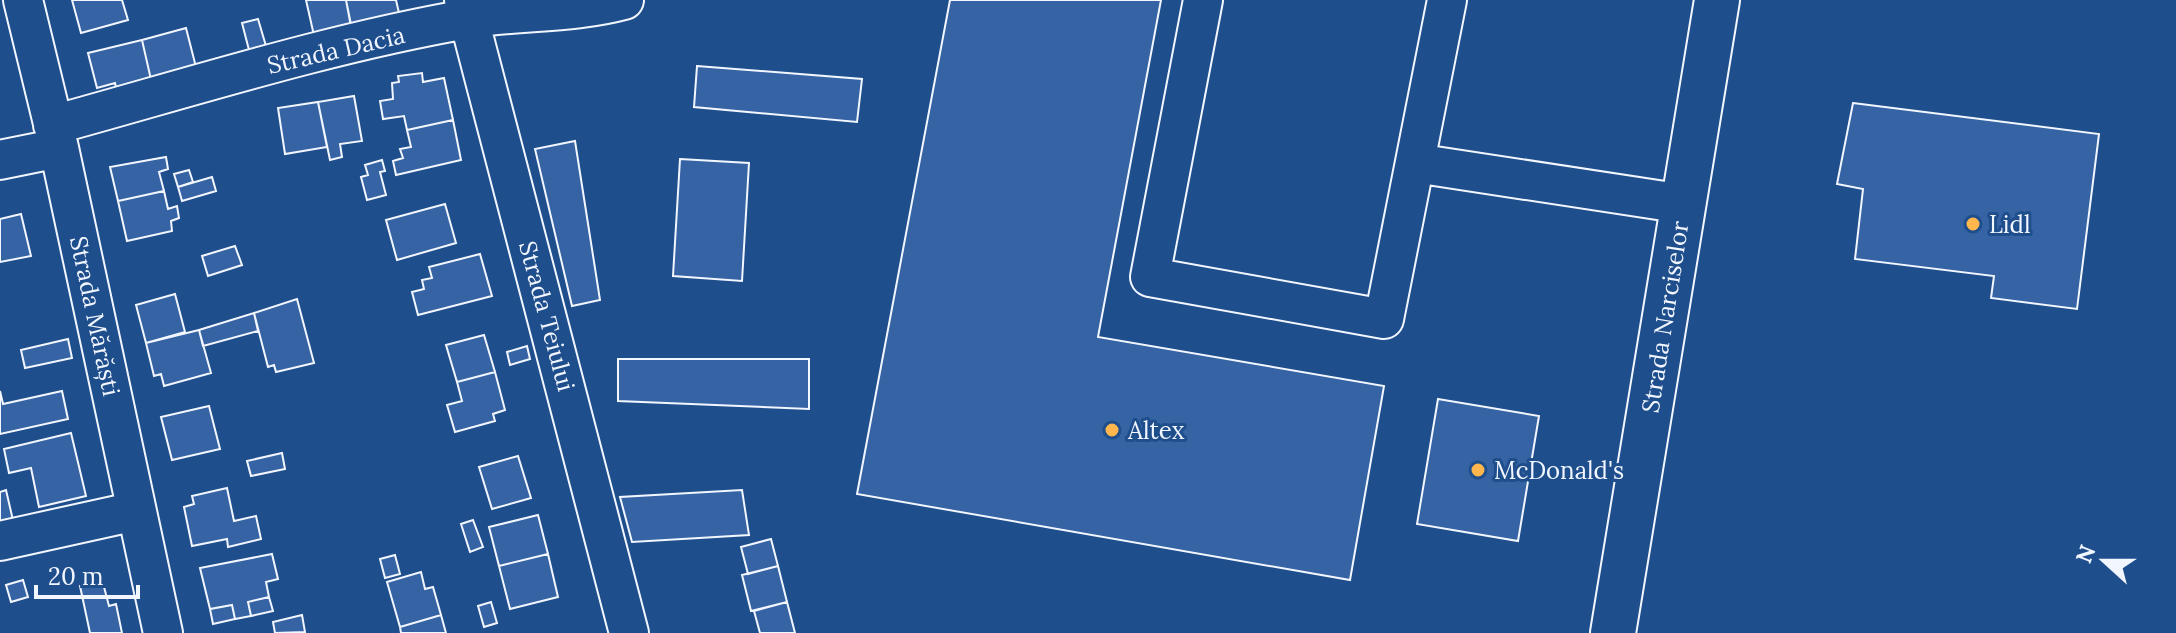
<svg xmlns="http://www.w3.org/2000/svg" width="2176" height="633" font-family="Lora,serif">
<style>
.building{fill:#3563a3;stroke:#f2f6ff;stroke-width:2}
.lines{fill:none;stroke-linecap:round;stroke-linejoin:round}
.minor-casing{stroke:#f2f6ff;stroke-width:42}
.major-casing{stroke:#f2f6ff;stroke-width:48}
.minor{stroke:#1f4e8c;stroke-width:38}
.major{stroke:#1f4e8c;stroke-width:44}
.poi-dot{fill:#ffb74d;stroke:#1f4e8c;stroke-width:3}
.labels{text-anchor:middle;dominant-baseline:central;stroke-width:6;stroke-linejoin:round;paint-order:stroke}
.street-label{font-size:24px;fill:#f2f6ff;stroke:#1f4e8c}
.poi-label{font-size:24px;fill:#f2f6ff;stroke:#1f4e8c;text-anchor:start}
</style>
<rect width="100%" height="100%" fill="#1f4e8c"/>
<path class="building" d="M72 0H122L128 20 81 33Z
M306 0H346L352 32 315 40Z
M346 0H396L399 13 392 14 397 39 356 49Z
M950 0H1161L1098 337 1384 386 1350 580 857 494Z
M258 19 266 46 249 50 242 23Z
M186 28 197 71 152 84 142 40Z
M142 40 152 84 117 92 115 83 97 88 88 53Z
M697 66 862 79 857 122 694 107Z
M422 73 423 82 444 78 453 120 407 130 404 116 383 119 380 101 393 99 392 83 399 82 398 76Z
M354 96 362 141 340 144 342 157 330 160 318 102Z
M318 102 327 147 285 154 278 108Z
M1853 103 2099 134 2077 309 1991 298 1994 276 1855 259 1863 189 1837 184Z
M453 120 461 160 396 175 393 161 403 158 400 149 411 147 407 130Z
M575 141 600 300 572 306 535 149Z
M166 157 168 169 159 172 164 191 118 201 110 167Z
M680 159 749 163 742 281 673 276Z
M382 160 385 171 380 172 386 195 367 200 361 177 368 175 365 165Z
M189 170 193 182 178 187 174 174Z
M212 177 216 191 182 201 178 187Z
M164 191 168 209 177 206 179 218 171 221 172 231 127 241 118 201Z
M445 204 456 243 397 260 386 220Z
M21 214 31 256 0 262V219Z
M235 246 242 265 208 276 202 256Z
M480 254 492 296 418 315 412 292 424 289 422 280 432 278 429 267Z
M175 294 185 332 146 343 136 305Z
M297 299 314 363 276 372 274 365 268 367 254 313Z
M254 313 258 331 203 346 199 330Z
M199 330 211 373 164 386 161 374 154 376 146 343Z
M484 335 495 372 457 382 446 345Z
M68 339 72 358 25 368 21 350Z
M527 346 530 359 510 365 507 352Z
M618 359H809V409L618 401Z
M495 372 505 410 493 414 495 421 455 432 447 405 462 401 457 382Z
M0 391 3 404 62 391 68 419 0 434Z
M1438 399 1539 416 1518 541 1417 524Z
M209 406 220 449 172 460 161 417Z
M71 433 86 496 39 507 31 468 9 473 4 449Z
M282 453 285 469 251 476 247 461Z
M518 456 531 498 492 509 479 467Z
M227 488 234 521 256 516 261 539 228 547 227 539 192 546 184 507 194 504 192 496Z
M6 490 15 529 0 532V492Z
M742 490 749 535 632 542 620 497Z
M538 515 548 554 499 566 489 527Z
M473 520 483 547 470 552 461 524Z
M771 539 778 566 748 574 741 547Z
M272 554 278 579 266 582 269 597 248 602 251 616 235 619 232 605 210 609 200 568Z
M548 554 558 597 510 609 499 566Z
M395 555 400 574 385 578 380 559Z
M778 566 787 602 751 611 742 575Z
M421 572 425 589 433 587 441 615 400 627 387 582Z
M23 580 28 597 11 602 6 585Z
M103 583 109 606 116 604 122 633H90L80 586Z
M269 597 273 611 251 616 248 602Z
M491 602 497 623 484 627 478 606Z
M787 602 795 633H760L754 611Z
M232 605 235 619 213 624 210 609Z
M302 615 305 632 275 633 273 622Z
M441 615 446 633H401L400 627Z"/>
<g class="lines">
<defs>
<path id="minor" d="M23 0 59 148 163 633
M464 0 629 633
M1203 0 1150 277 1384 319 1447 0
M53 125C188 88 329 43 467 19 520 10 572 14 624 0
M0 160 59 148
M1415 163 1684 204
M0 541 136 511"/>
<path id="major" d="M1613 633 1717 0"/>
</defs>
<use href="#minor" class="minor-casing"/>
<use href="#major" class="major-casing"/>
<use href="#minor" class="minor"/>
<use href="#major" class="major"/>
</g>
<g class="poi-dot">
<circle cx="1973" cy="224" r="8"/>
<circle cx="1112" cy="430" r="8"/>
<circle cx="1478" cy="470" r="8"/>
</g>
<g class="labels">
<g class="street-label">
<text transform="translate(336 50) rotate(-13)">Strada Dacia</text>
<text transform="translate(95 316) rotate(78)">Strada Mărăști</text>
<text transform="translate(547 316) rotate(75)">Strada Teiului</text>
<text transform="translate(1665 317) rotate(-81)">Strada Narciselor</text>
</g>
<g class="poi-label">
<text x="1989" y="224">Lidl</text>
<text x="1128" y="430">Altex</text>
<text x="1494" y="470">McDonald's</text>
</g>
</g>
<g transform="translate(2104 561) rotate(291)" stroke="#1f4e8c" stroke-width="6" paint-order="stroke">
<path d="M0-6L14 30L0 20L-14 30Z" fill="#f2f6ff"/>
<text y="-12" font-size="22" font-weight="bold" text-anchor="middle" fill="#f2f6ff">N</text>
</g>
<path d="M36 585v12h102v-12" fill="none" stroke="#f2f6ff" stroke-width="4"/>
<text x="48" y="585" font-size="24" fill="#f2f6ff" stroke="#1f4e8c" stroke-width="6" paint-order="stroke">20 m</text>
</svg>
